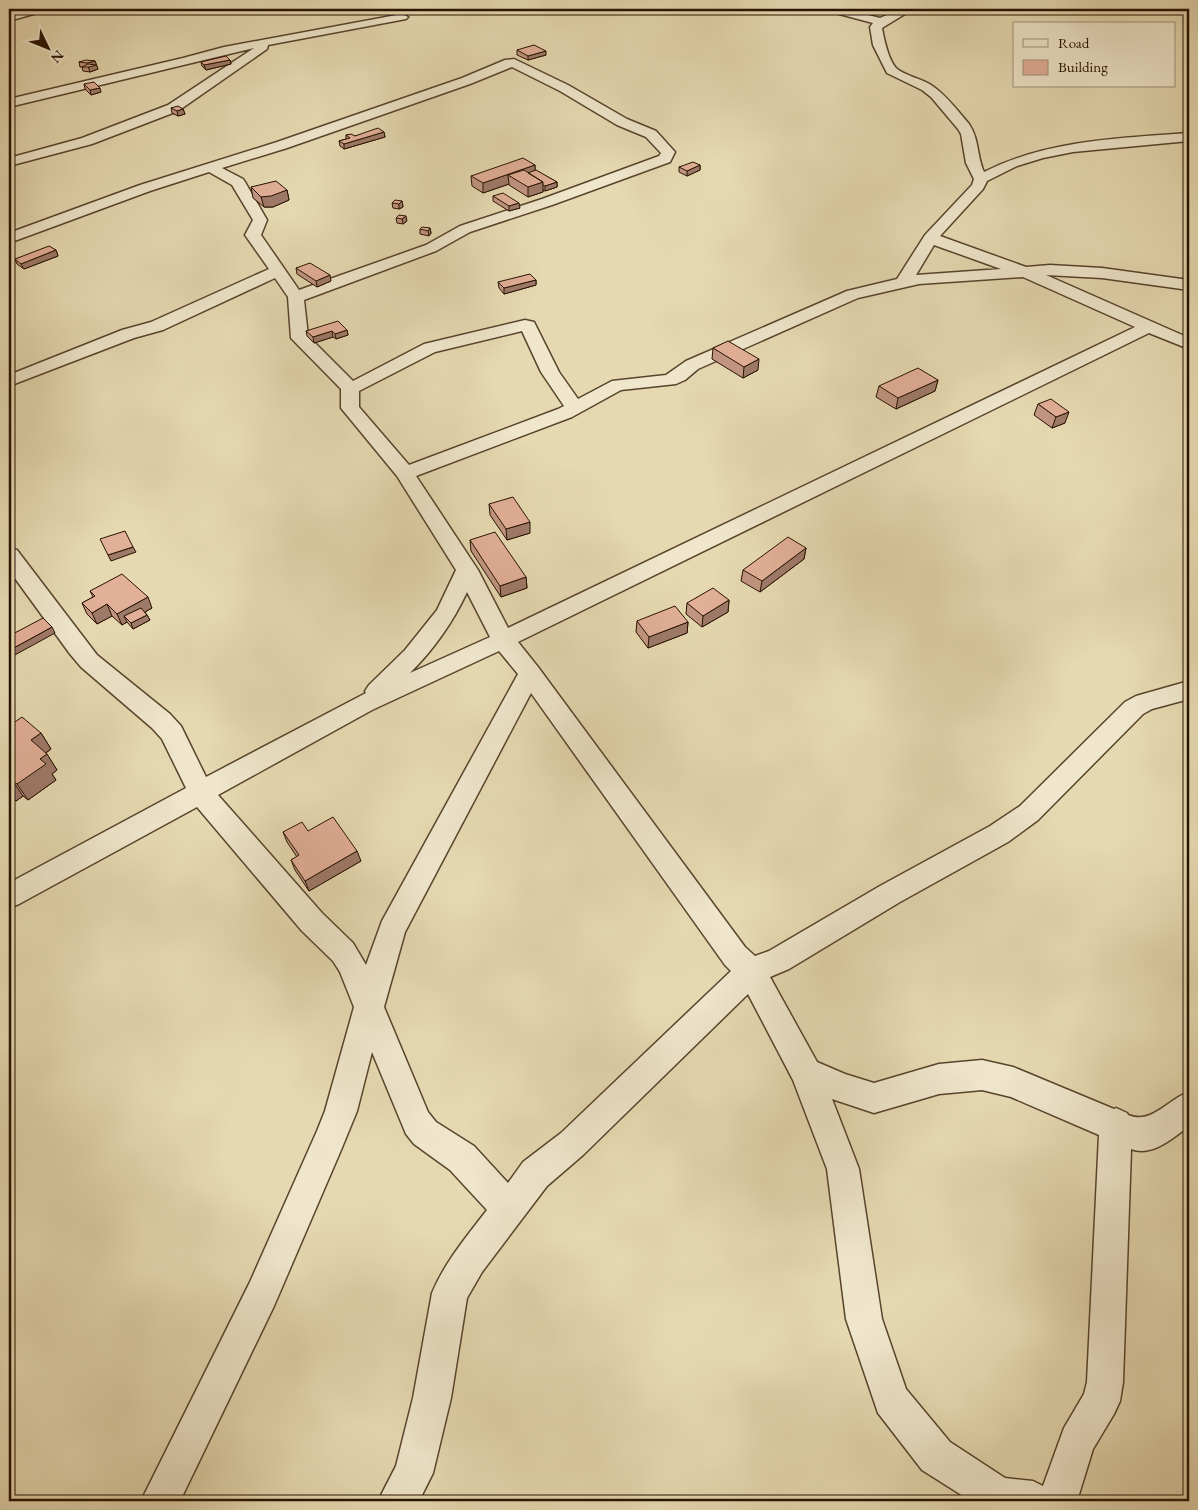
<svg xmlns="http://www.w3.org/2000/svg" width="1198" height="1510" font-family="'EB Garamond',serif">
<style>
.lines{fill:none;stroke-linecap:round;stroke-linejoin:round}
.minor-casing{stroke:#57442c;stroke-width:3}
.minor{fill:#efe6cc;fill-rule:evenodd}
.wall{fill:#c29683;stroke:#271200}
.shaded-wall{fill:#9e7a6a;stroke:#271200}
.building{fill:#e2af98;stroke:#271200}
</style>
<rect width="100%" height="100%" fill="#e6d9b1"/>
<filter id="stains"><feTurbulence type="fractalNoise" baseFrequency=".004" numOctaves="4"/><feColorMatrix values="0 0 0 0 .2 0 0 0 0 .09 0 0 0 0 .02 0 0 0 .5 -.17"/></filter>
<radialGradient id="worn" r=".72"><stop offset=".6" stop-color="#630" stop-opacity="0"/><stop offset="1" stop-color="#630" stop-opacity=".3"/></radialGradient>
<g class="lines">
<defs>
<path id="minor" d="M29 9H45L44 11 9 21V15Z
M827 9H844L880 18 900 9H913L882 28C884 39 888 59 896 68 903 75 922 79 931 85 945 94 958 111 969 124 979 138 977 157 984 172 1047 140 1120 138 1189 133V141L1073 152 1043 158 1017 166 987 181 983 189 940 236 1026 267 1050 265 1102 268 1189 280V290L1102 278 1046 275 1189 338V349L1149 333 518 642 538 667 745 947 755 956 769 951 880 886 990 826 1020 806 1125 702 1136 696 1189 681V699L1152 709 1143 714 1038 820 1008 842 900 902 789 969 770 977 817 1062 845 1074 874 1083 939 1064 982 1060 1013 1067 1114 1109 1116 1108 1127 1113 1128 1115C1152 1125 1168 1099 1189 1092V1126C1173 1138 1152 1157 1131 1149L1123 1382 1120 1401 1114 1414 1093 1449 1077 1501H971L922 1470 878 1413 846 1319 827 1169 793 1080 748 994 583 1155 547 1186 482 1272 467 1298 451 1398 433 1473 419 1501H378L396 1466 413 1398 432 1293C445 1262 467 1236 487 1210L450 1170 414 1144 406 1134 372 1052 357 1111 341 1150 274 1306 180 1501H141L250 1282 317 1131 325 1111 354 1007 340 972 333 961 302 931 197 807 19 904 9 908V883L186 788 162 739 152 728 81 667 70 654 9 570V548L17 550 97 655 170 714 181 726 206 777 366 693 365 691 369 685 405 650 437 610 456 570 397 476 341 408V389L291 338 288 297 275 278 163 330 134 338 9 386V375L122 330 151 322 269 269 245 235 253 220 232 185 209 172 150 191 9 243V233L140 185 277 142 462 78 505 60 514 59 568 85 627 119 656 131 675 152 670 162 552 205 470 232 436 251 304 300 308 336 353 381 424 344 525 320 534 322 559 372 578 399 612 381 666 375 686 361 847 291 897 279 925 235 972 185 974 179 966 163 961 134 958 129 931 97 922 90 887 73 873 45 870 27 873 23 828 11ZM512 67 560 91 617 125 646 137 661 153 659 156 542 199 460 226 426 245 299 290 261 235 267 220 245 182 243 179 222 168 287 148 470 84ZM934 245 1001 269 916 275ZM1023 277 1135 327 508 628 478 570 416 476 572 417 621 390 676 384 685 380 698 369 858 298 919 284ZM522 331 541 372 564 406 558 409 409 465 359 407V391L435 352ZM467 592 490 637 410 673C434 649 453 622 467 592ZM499 651 518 674 382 921 366 965 353 943 322 913 218 795 372 710ZM531 693 725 965 731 971 561 1133 523 1162 508 1183 474 1146 436 1122 428 1112 384 1007 405 932ZM982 1090 1011 1097 1099 1135 1087 1382 1084 1394 1064 1428 1043 1486 1033 1481 1005 1478 950 1442 906 1389 882 1319 859 1169 832 1099 874 1113 939 1094Z
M402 14 408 17 406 19 268 45 267 49 178 111 92 144 9 166V158L82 138 168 105 254 48 9 107V99L183 58 224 47Z"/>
</defs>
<use href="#minor" class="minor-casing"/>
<use href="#minor" class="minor"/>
</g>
<path class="wall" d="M517 50 546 55 528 60 517 55Z
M230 60 231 64 206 70 202 66 201 62Z
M95 61 98 69 90 72 83 71 82 67H80L79 62Z
M84 84 101 92 91 95 85 89Z
M171 108 183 109 185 114 178 116 172 113Z
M384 132 385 137 344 149 340 146 339 141 346 139V135L355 136Z
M535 165V170L557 182V187L545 191 543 190V192L528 197 509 185V184L483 193 472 186 471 176Z
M700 165V170L687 176 679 172V167Z
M251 187 287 190 289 200 273 207H264L253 198Z
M493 196 520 208 509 211 493 201Z
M402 201 403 207 399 209 393 208 392 203Z
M399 215 407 221 403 224 397 223 396 218Z
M430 228 431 233 429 236 420 234V229Z
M56 250 58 256 24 269 17 264 15 259Z
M296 268 331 281 317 287 297 274Z
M536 280V285L504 294 499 288 498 282Z
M347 330 348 335 336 339 333 337 314 343 307 336 306 331Z
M713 348 758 370 743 378 712 359Z
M938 380 935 391 896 409 876 397 879 386Z
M1038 404 1065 423 1052 428 1034 415Z
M489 504 530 533 507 540 490 515Z
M470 540 526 577 527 588 501 597 471 551Z
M806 548 804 559 760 592 741 581 743 570Z
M90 591 152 608 145 612 147 615 150 620 133 629 127 622 122 625 112 616 97 624 87 614 82 603 93 597Z
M729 600 728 612 702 627 686 614 687 603Z
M637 621 688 622 687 633 648 648 636 632Z
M9 726 41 733 51 749 46 753 57 770 52 774 56 780 28 800 23 796 16 801 10 796H9Z
M308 831 361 861 309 891 295 870 291 860 297 857 287 842 283 832Z"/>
<path class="shaded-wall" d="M546 51V55L528 60V56Z
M230 60 231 64 206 70 204 65Z
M95 61 98 69 90 72 87 63Z
M100 88 101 92 91 95 90 90Z
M183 109 185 114 178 116 177 111Z
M384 132 385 137 344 149V144Z
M535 165V175H508L509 184 483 193V183Z
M700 165V170L687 176V171Z
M543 182V192L528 197V187Z
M557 182V187L545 191V186Z
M287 190 289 200 273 207H264L261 197Z
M402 201 403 207 399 209V204Z
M519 203 520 208 509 211V206Z
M406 216 407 221 403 224 402 219Z
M430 228 431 233 429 236 428 231Z
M56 250 58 256 24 269 21 264Z
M330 275 331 281 317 287 316 281Z
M536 280V285L504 294V288Z
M347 330 348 335 336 339 335 334Z
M332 331 333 337 314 343 313 337Z
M759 359 758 370 743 378 744 367Z
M938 380 935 391 896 409 898 398Z
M1069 412 1065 423 1052 428 1056 417Z
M530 522V533L507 540 506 529Z
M133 547 136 552 111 561 108 555Z
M806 548 804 559 760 592 762 581Z
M526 577 527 588 501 597 500 586Z
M148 597 152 608 129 621 124 616 127 622 122 625 117 614Z
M729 600 728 612 702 627 703 616Z
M107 604 112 616 97 624 92 613Z
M147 615 150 620 133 629 131 623Z
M688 622 687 633 648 648 649 637Z
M52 627 55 633 13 656 10 650Z
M41 733 51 749 41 756 31 740Z
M47 754 57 770 52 774 56 780 28 800 17 784 40 759Z
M12 780 23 796 16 801 9 791V782Z
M357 851 361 861 309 891 305 881Z"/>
<path class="building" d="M534 45 546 51 528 56 517 50Z
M226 56 230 60 204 65 201 62Z
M86 60 95 61 87 63 79 62Z
M88 64 96 65 89 67H82Z
M94 82 100 88 90 90 84 84Z
M178 106 183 109 177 111 171 108Z
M378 128 384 132 344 144 339 141 350 138 346 135 351 134 355 136Z
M523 158 535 165 483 183 471 176Z
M693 162 700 165 687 171 679 167Z
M524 170 543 182 528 187 508 175Z
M536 170 557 182 545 186 543 185V182L528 173Z
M276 181 287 190 271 196 261 197 251 187Z
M503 193 519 203 509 206 493 196Z
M395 200 402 201 399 204 392 203Z
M399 215 406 216 402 219 396 218Z
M422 227 430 228 428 231 420 229Z
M49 246 56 250 21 264 15 259Z
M310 263 330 275 316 281 296 268Z
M530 274 536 280 504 288 498 282Z
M338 321 347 330 335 334 332 331 313 337 306 331Z
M728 341 759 359 744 367 713 348Z
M918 368 938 380 898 398 879 386Z
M1051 399 1069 412 1056 417 1038 404Z
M513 497 530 522 506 529 489 504Z
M125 531 133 547 108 555 100 539Z
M495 532 526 577 500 586 470 540Z
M788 537 806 548 762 581 743 570Z
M122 574 148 597 117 614 107 604 92 613 82 603 95 596 90 591Z
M713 588 729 600 703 616 687 603Z
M675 606 688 622 649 637 637 621Z
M141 608 147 615 131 623 124 616Z
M43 618 52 627 10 650 9 649V636Z
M22 717 41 733 31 740 47 754 40 759 46 764 17 784 12 780 9 782V726Z
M333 817 357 851 305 881 291 860 299 855 283 832 302 822 308 831Z"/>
<rect width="1198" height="1510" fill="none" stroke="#e6d9b1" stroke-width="30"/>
<rect x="10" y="10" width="1178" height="1490" fill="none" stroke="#271200" stroke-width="2.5"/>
<rect x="15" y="15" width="1168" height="1480" fill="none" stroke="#271200"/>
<rect x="1013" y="22" width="162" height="65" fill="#efe6cc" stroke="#9f917a"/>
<rect x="1023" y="39" width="25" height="8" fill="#efe6cc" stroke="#9f917a"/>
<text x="1058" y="48" font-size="15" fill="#271200">Road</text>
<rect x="1023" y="60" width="25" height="15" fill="#e2af98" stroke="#9f917a"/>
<text x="1058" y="72" font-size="15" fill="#271200">Building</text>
<g transform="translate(48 48) rotate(133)" stroke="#efe6cc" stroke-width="4" paint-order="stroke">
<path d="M0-4L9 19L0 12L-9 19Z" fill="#271200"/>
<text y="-8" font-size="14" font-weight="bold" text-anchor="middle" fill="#271200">N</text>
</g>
<rect width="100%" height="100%" filter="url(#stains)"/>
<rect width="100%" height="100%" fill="url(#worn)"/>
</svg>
